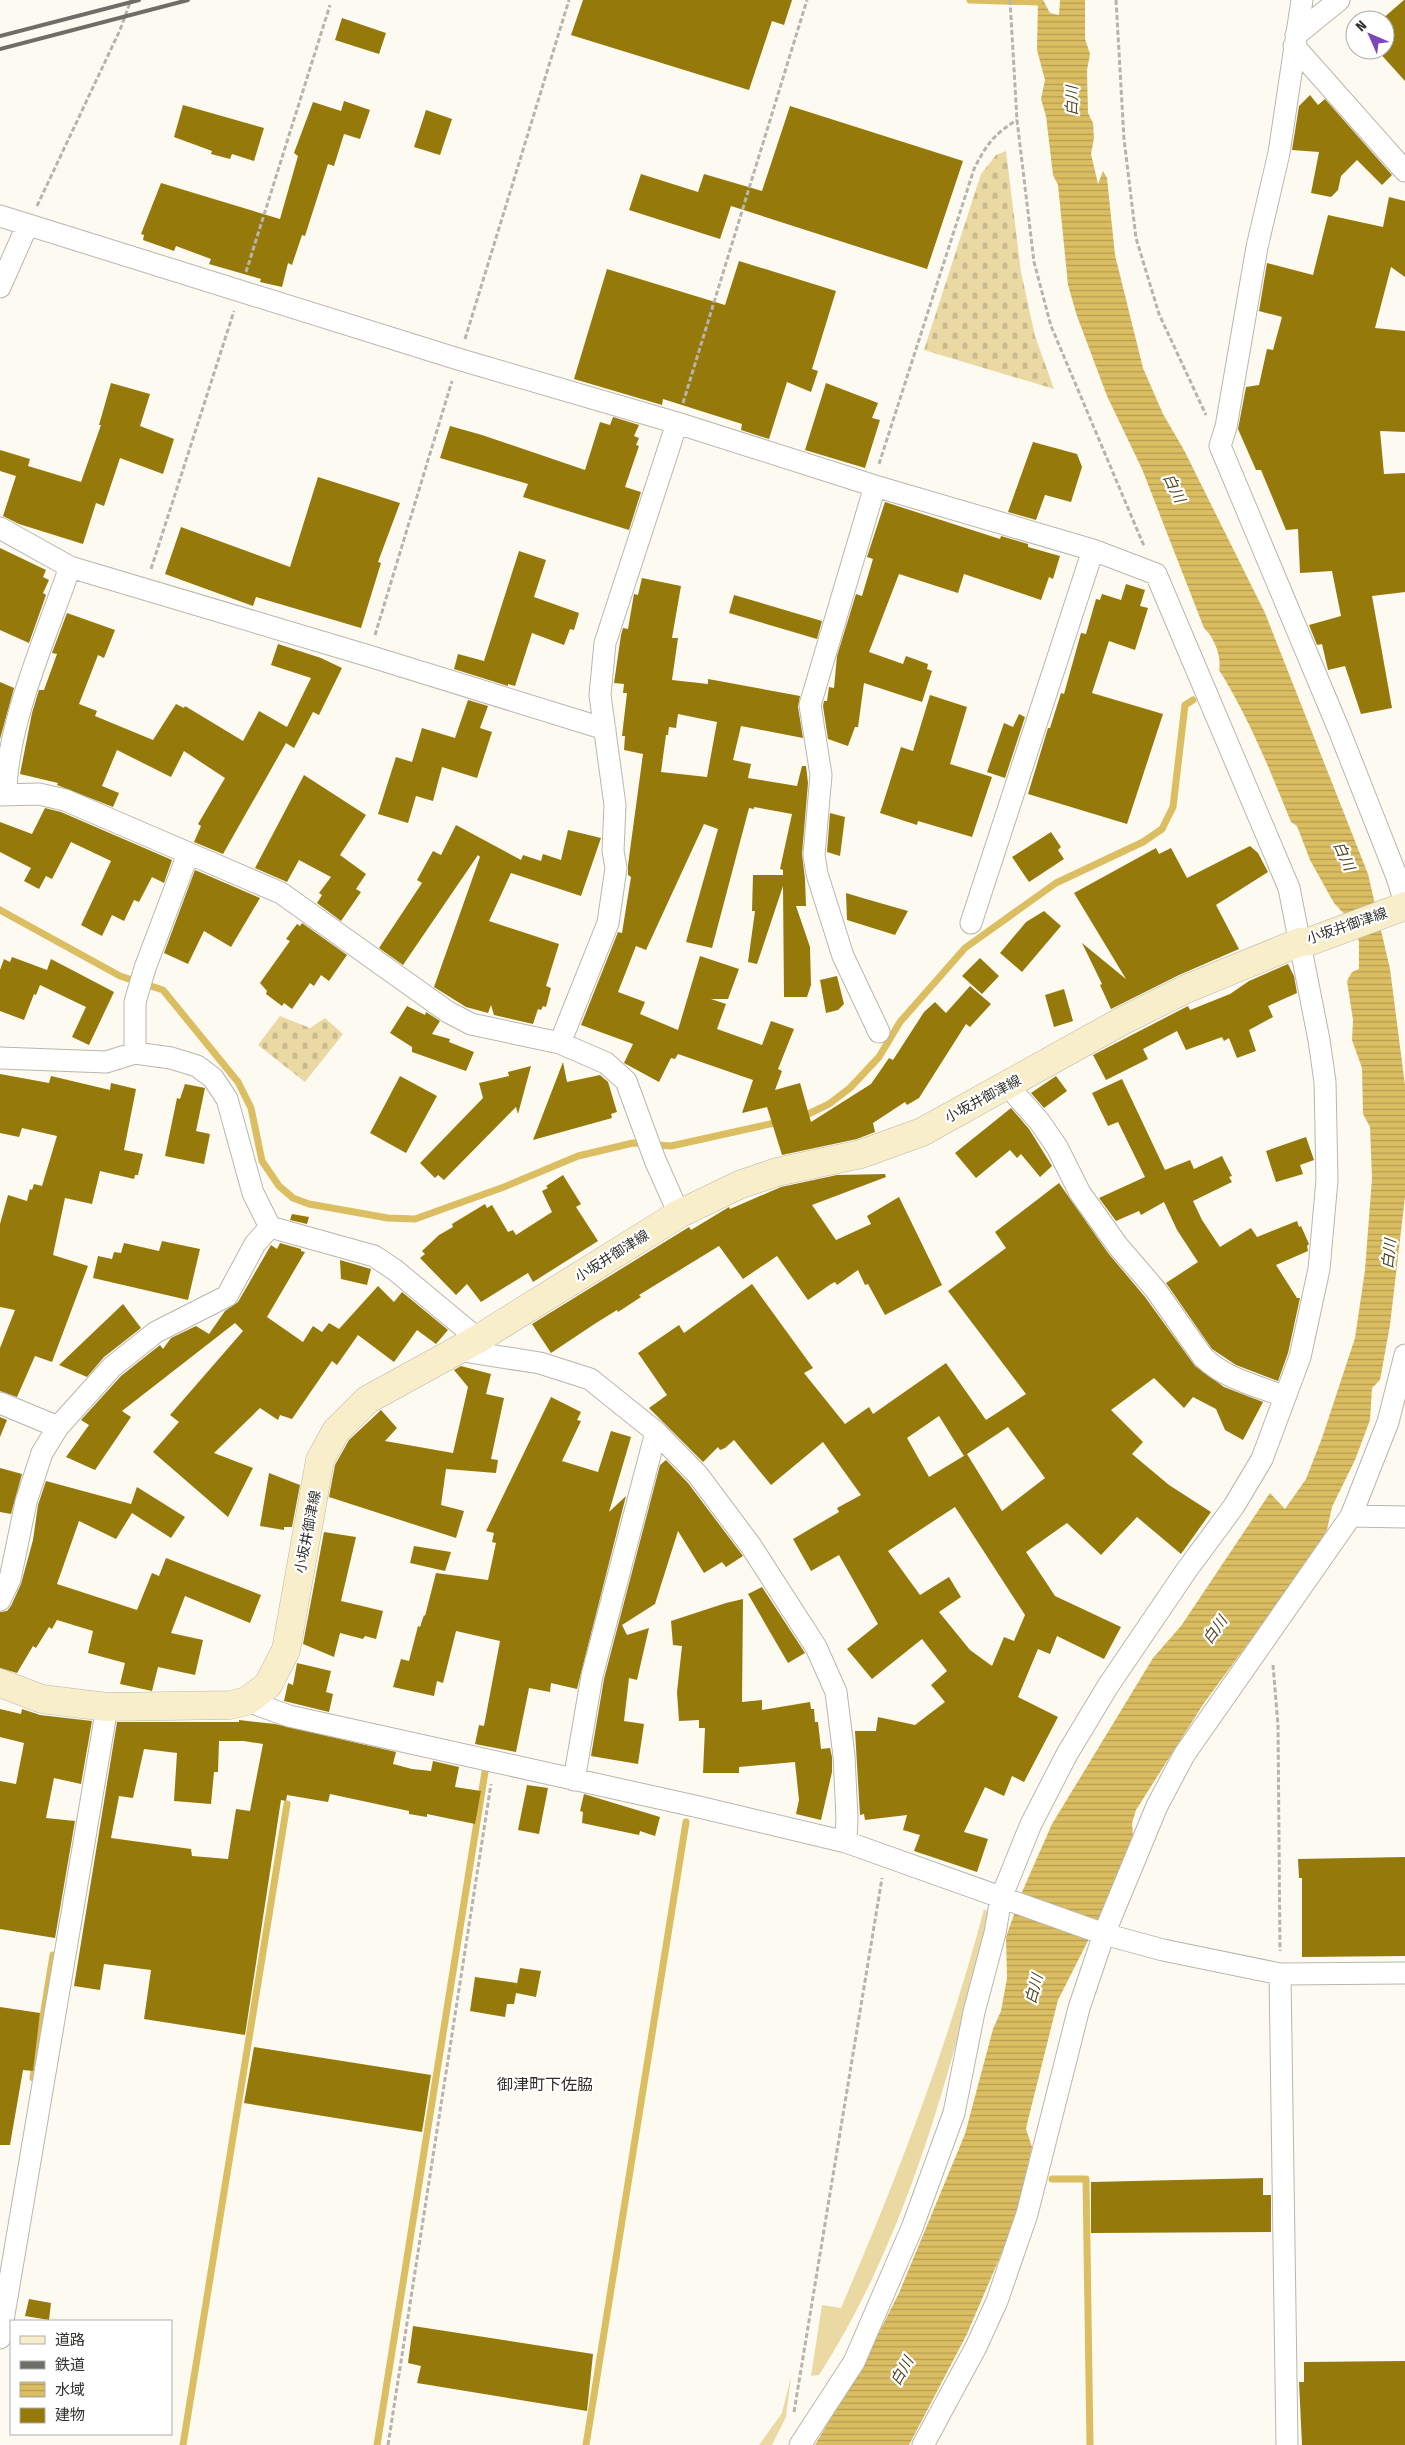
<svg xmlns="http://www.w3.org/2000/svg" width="1405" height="2445" font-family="'Fira Sans Condensed','Noto Sans JP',sans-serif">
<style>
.grass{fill:#ebd9a4}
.cemetery{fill:url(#cemetery-stones)}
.water{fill:url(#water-rules)}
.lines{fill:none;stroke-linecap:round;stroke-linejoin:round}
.stream{stroke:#dcbe62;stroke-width:7}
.building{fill:#96790b;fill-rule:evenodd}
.minor-casing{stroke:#b8b6ae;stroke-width:23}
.secondary-casing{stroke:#b8b6ae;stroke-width:29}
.path{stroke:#b6b4ad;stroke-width:3;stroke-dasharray:5 2.5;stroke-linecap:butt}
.minor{stroke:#fff;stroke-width:21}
.secondary{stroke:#f9eeca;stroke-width:28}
.rail{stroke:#6e6d68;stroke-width:4}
.labels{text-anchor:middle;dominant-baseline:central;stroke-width:4.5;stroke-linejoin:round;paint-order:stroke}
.street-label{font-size:14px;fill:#32312e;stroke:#fff}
.water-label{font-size:15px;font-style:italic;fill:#53461f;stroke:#fff}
.quarter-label{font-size:16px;fill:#33302a;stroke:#fff}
</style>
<defs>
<pattern id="cemetery-stones" width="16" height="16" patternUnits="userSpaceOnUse" patternTransform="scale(1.25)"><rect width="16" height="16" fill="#ebd9a4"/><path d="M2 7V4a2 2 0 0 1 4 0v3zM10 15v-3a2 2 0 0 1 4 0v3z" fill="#cabb8e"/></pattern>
<pattern id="water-rules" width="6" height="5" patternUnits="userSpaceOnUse" patternTransform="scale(1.25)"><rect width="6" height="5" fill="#dcbe62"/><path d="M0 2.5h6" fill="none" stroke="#b39b51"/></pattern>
</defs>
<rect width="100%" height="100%" fill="#fdfaf2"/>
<path class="grass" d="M984 1909 990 1913C950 2072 909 2235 819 2375L811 2376 822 2305 841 2308C897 2178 948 2046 984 1909Z
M791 2377 786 2417 772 2445H759L782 2413Z"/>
<path class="cemetery" d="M1006 151 1021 272 1035 336 1054 389 924 350 981 174 996 155Z
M280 1016 310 1028 325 1018 343 1034 305 1082 258 1045Z"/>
<path class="water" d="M1038 0H1043L1050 13 1059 15 1060 0H1085V39L1090 54 1087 70 1088 113 1093 123 1094 138 1091 154 1098 184 1103 171 1107 178 1115 255 1143 368 1163 414 1184 450 1265 613 1368 874 1390 969 1405 1085V1197L1390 1325 1380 1380 1372 1388 1370 1420 1355 1460 1332 1507 1327 1530 1293 1583 1204 1703 1136 1810 1132 1823 1134 1850 1058 2000 1028 2120 1026 2129 1032 2147 1015 2222 967 2334 909 2445H815L865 2360 899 2293 965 2134 993 2029 1001 2011 1007 1978 1006 1937 1022 1892 1052 1824 1153 1658 1181 1626 1270 1493 1285 1509 1306 1479 1322 1438 1355 1338 1365 1270 1372 1178 1370 1127 1363 1114 1362 1068 1352 1040 1353 1020 1347 981 1352 972 1359 969V941L1346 916 1334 903 1310 860 1297 826 1291 822C1270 770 1249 718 1219 670 1222 657 1214 637 1204 628L1142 469 1107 396 1077 316 1068 285 1058 185 1053 175 1046 116 1041 99 1045 80 1037 50Z"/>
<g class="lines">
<path class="stream" d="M970 0 1038 2
M0 910 120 976 163 990 238 1082 251 1108 262 1161 279 1186 293 1198 309 1204 388 1218 415 1219 504 1187 578 1156 633 1143 671 1146 779 1122
M802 1117 829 1104 850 1088 879 1057 900 1022 965 948 1056 883 1143 842 1162 829 1173 807 1185 705 1193 700
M33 2078 53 1955
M1052 2179H1086L1090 2445
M183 2445 287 1804
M377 2445 485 1772
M586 2445 686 1822"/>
</g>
<path class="building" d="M583 0H792L784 25 772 21 749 90 571 35Z
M1404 0H1405V81L1377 50H1385V20H1381Z
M342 18 386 33 379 54 335 40Z
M1310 95 1318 105 1325 99 1392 175 1382 185 1357 160 1341 176 1338 190 1331 197 1311 193 1319 152 1292 150 1299 106Z
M344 101 370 110 360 139 344 134 334 166 328 164 305 236 302 235 292 265 288 263 282 287 260 282 261 279 209 264 211 259 176 246 174 251 143 240 144 235 141 234 161 183 280 219 298 156 294 153 313 102 341 111Z
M183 105 264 128 254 161 232 154 230 159 211 154 212 151 174 137Z
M790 106 963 161 927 269 731 206 720 239 629 210 641 174 698 192 704 174 762 191Z
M426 110 452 119 440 155 414 147Z
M1389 197 1405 201V277L1391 267 1375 328 1405 331V432L1380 431 1384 474 1405 473V592L1372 596 1392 708 1361 714 1345 666 1328 670 1322 644 1317 645 1309 625 1341 616 1332 571 1300 573 1298 529 1286 530 1261 470H1256L1238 429 1246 387 1259 385 1267 349 1273 350 1282 317 1259 311 1267 263 1313 275 1328 215 1383 227Z
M739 261 836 291 812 369 818 371 811 392 787 382 769 439 741 430 742 424 663 399 662 405 574 379 607 269 725 305Z
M111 383 150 394 140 426 174 439 163 474 120 458 104 506 96 503 83 544 19 524 3 516 16 476 0 471V450L30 459 28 466 81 482 101 425H99Z
M826 383 878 403 872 418 880 420 865 468 805 450Z
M613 417 639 425 634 436 639 438 636 445 639 446 625 487 641 492 629 530 523 497 528 484 440 458 450 426 482 435 585 470 600 422 610 425Z
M1033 442 1077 454 1082 467 1071 502 1045 495 1036 520 1008 512Z
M318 477 400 503 378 562 381 563 361 628 256 597 253 606 165 574 181 527 290 567Z
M885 502 1000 539 1001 536 1028 544V547L1060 556 1053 579 1049 577 1041 600 964 574 958 593 899 574 869 652 903 664 906 656 928 664 927 669 932 671 922 702 864 683 858 727H855L848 746 828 739 823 706 824 701H827L829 687 834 688 837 656 856 594 862 596 873 559 867 557Z
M0 548 46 570 43 577 49 580 43 593 46 595 29 643 0 630Z
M519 551 546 560 534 597 579 613 574 630 570 629 564 645 532 633 515 686 508 684V686L454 669 458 654 484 661Z
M642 578 681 586 672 638H678L672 680 708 684V679L800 696 798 707 803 738 741 726 733 760 751 764 748 778 797 786 802 766H806L808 783 802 854 805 879 806 906H796L810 947 811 985 807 997H784L783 886 757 964 748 962 755 911H752L753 875H783V870L780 869 792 814 754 807V809L749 808 712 948 686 942 718 829 704 824 646 950 636 946 618 992 645 1002 640 1014 678 1030 700 956 739 969 728 999H711L726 1004 717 1029 762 1045 771 1021 794 1029 778 1069 782 1071 775 1090 800 1083 811 1122 871 1084 889 1058 893 1060 924 1012 935 1002 946 1013 970 986 991 1004 970 1027 966 1024 919 1098 907 1105 905 1102 873 1123 875 1132 857 1139 782 1155 767 1107 742 1113 753 1080 678 1054 675 1059 671 1058 659 1082 624 1063 633 1044 581 1025 618 932 622 933 631 877 628 875V865L643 754 624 750 625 736H622L627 693H623L624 684 614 683 621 635 623 628 628 629 634 594 638 595ZM678 714 717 722 707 777 661 772 666 735H668L669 727 676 728Z
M1126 584 1145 590 1140 606 1148 608 1135 650 1109 641 1092 693 1163 714 1127 824 1028 794 1048 728H1050L1061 693 1064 694 1081 633 1086 634 1096 599 1100 600 1102 594 1121 600Z
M734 595 822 621 817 639 729 613Z
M67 613 115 630 104 658 98 655 79 704 97 711 95 716 153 740 176 704 184 708 185 706 243 741 259 711 287 727 311 678 271 665 278 644 321 658 342 668 319 715 313 712 294 748 286 743 223 854 194 842 201 826 198 824 225 778 184 751 171 777 117 750 102 786 119 793 113 807 57 785 58 783 20 774 32 713 39 690H44L57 654 52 653Z
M0 682 14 688 0 739Z
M930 695 967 707 950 764 992 777 972 837 918 821 917 825 880 813 901 747 913 751Z
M468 700 488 706 480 728 492 732 477 778 442 767 433 801 416 796 408 823 378 814 396 757 412 762 422 728 455 738Z
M1019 714 1025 717 1005 778 987 772 1004 723 1013 727Z
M304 775 366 815 340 855 366 874 356 889 361 892 341 921 317 903 322 895 319 893 331 877 299 860 287 882 255 868Z
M45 808 61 812 172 860 164 883 152 877 139 902 134 900 124 921 112 915 102 936 81 925 111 861 71 842 52 879 46 876 39 889 24 881 31 868 0 852V822L32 834Z
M830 813 845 817 840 856 827 852Z
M456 825 521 860 523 855 541 861 543 854 561 860 568 830 601 838 581 896 511 873 489 921 559 944 546 986 551 988 546 1007 543 1006 541 1010 538 1009 533 1024 494 1015 491 1005 488 1013 466 1007 434 987 480 857 478 855 403 965 379 948 422 883 417 880 433 851 441 855Z
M1051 832 1061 847 1058 850 1064 859 1029 882 1012 857Z
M1250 846 1258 853 1268 872 1216 905 1239 949 1179 975 1111 1009 1100 985 1102 984 1082 943 1126 979 1074 893 1156 848 1159 854 1171 848 1187 878Z
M195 870 260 898 231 947 204 931 188 964 164 953Z
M846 893 866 899 908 911 895 935 847 920Z
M1044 911 1061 926 1022 972 1000 953 1026 922Z
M302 923 347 955 329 981 321 975 314 986 310 983 292 1009 284 1003 282 1006 266 994 267 991 260 983 290 941 286 939 297 924 300 926Z
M12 957 47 970 51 959 114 992 89 1045 72 1037 86 1007 40 985 36 995 34 994 24 1020 0 1011V970L4 959 10 962Z
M980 958 999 976 982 994 962 976Z
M1288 964 1294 976 1297 993 1268 1006 1273 1017 1249 1030 1256 1051 1237 1058 1229 1038 1224 1041 1222 1037 1186 1050 1177 1031 1143 1049 1148 1059 1106 1080 1093 1055 1188 1006 1190 1010 1230 994 1249 981Z
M837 976 844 1004 838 1010 826 1013 820 980Z
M1064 989 1073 1021 1054 1027 1045 995Z
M407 1006 425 1015 426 1012 440 1021 432 1034 450 1039 449 1042 474 1052 466 1071 412 1052V1047L390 1033Z
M563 1062 567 1082 600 1075 608 1082 617 1112 611 1114 612 1118 533 1140Z
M531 1066 518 1114 516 1107 444 1180 438 1175 435 1178 420 1163 483 1098 479 1083 509 1076 508 1072Z
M0 1074 49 1083 51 1076 110 1090 111 1083 136 1089 124 1150 143 1154 138 1175H135L134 1179 100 1171 92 1204 65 1198 53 1255 88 1266 52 1362 35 1356 17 1397 0 1391V1348L15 1310 0 1307V1224L8 1195 27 1201 30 1189 32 1190 34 1184 42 1186 57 1136 22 1128 19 1137 0 1133Z
M400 1076 437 1096 406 1153 370 1133Z
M1056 1076 1067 1091 1044 1108 1031 1093Z
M1122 1079 1165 1170 1190 1160 1194 1169 1222 1156 1232 1176 1229 1177 1232 1182 1193 1201 1202 1220 1220 1247 1251 1228 1257 1237 1297 1221 1299 1227 1301 1226 1309 1244 1307 1246 1308 1251 1276 1265 1297 1298H1300L1288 1353 1278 1381 1236 1365 1212 1349 1166 1283 1198 1262 1177 1230 1164 1202 1141 1215 1139 1211 1116 1221 1099 1198 1145 1177 1118 1122 1108 1126 1092 1093Z
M185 1084 205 1088 196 1131 210 1134 204 1164 165 1156 177 1098 180 1099Z
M1011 1108 1029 1129 1052 1166 1040 1177 1021 1154 1017 1158 1010 1150 976 1178 955 1153Z
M1306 1137 1314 1160 1300 1165 1303 1174 1276 1182 1266 1151Z
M885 1174 886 1177 812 1205 836 1240 871 1224 867 1216 899 1197 942 1285 885 1315 868 1284 865 1285 858 1270 837 1285 835 1282 831 1284 808 1300 777 1256 743 1279 719 1246 639 1295 641 1297 618 1312 617 1310 596 1323 551 1353 532 1324 689 1227 691 1230 729 1207 730 1209 781 1187 837 1175Z
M563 1175 581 1204 576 1207 598 1241 533 1282 528 1273 481 1302 467 1284 456 1295 420 1258 425 1254 422 1251 439 1235 453 1227 452 1224 485 1204 487 1208 492 1205 508 1232 513 1230 516 1235 552 1212 542 1191 548 1188 546 1186Z
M1059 1183 1108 1253 1145 1297 1195 1366 1224 1387 1263 1402 1243 1440 1225 1430 1216 1409 1193 1397 1184 1408 1154 1378 1111 1410 1143 1442 1132 1454 1169 1485 1211 1512 1181 1554 1137 1517 1101 1555 1067 1523 1026 1552 1055 1596 1121 1627 1104 1659 1057 1636 1050 1654 1038 1649 1018 1697 1058 1717 1024 1782 1012 1776 1004 1796 985 1787 964 1832 988 1839 977 1872 914 1851 920 1835 903 1830 907 1815 865 1820 864 1814 860 1815 855 1731H876L878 1717 915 1725 945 1702 931 1685 947 1671 922 1639 872 1679 847 1649 878 1624 839 1555 811 1571 793 1539 839 1512 837 1508 861 1495 823 1442 771 1485 734 1440 725 1448 720 1450 718 1447 703 1462 649 1408 667 1395 638 1353 679 1325 684 1333 752 1284 813 1368 804 1373 845 1424 869 1407 873 1414 946 1363 986 1420 1026 1394 948 1291 1006 1248 995 1232ZM939 1416 964 1456 1008 1427 1045 1478 1002 1511 967 1454 929 1477 907 1438ZM955 1507 1025 1615 1014 1641 1004 1637 992 1666 970 1650 939 1612 961 1597 949 1577 920 1595 888 1551Z
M292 1214 309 1217 307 1224 290 1220Z
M162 1241 200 1249 188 1300 93 1278 98 1256 112 1259 114 1252 121 1253 124 1243 159 1251Z
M280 1243 301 1249V1251L305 1252 267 1317 303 1342 313 1326 322 1332 329 1323 339 1329 378 1286 394 1302 402 1292 448 1330 436 1344 417 1330 394 1362 358 1335 337 1365 332 1361 292 1419 280 1415 278 1420 260 1408 214 1453 253 1468 228 1517 153 1452 179 1422 170 1415 243 1331 235 1323 122 1411 131 1417 95 1470 66 1457 89 1425 81 1420 121 1376 160 1345 163 1349 171 1338 196 1326 209 1334 225 1311 238 1302 271 1245 277 1249Z
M340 1260 371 1269 367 1285 341 1279Z
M123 1304 141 1328 104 1357 87 1377 59 1365Z
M461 1366 491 1374 486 1394 504 1398 491 1459 498 1460 496 1473 446 1469 441 1505 464 1511 456 1538 329 1497 335 1465 349 1440 381 1410 397 1428 385 1441 453 1453 468 1387 454 1370Z
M551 1397 581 1412 577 1420 581 1421 562 1461 598 1472 611 1431 631 1437 609 1512 626 1496 577 1689 551 1683 550 1692 529 1688 516 1752 475 1744 479 1725 484 1726 500 1641 456 1631 443 1683 437 1681 434 1696 393 1687 401 1659 409 1661 418 1626 420 1627 424 1615 425 1616 436 1573 488 1580 496 1543 492 1542 494 1533 486 1531Z
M0 1417 7 1420 0 1437Z
M666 1460 688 1483 743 1556 726 1567 722 1562 704 1573 678 1531 655 1604 622 1625 627 1635 649 1628 637 1680 629 1678 624 1721 644 1724 638 1764 591 1756 604 1679 660 1465Z
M0 1468 22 1474 11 1514 0 1512Z
M269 1473 300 1485 292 1527H284V1530L260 1526Z
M46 1481 131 1504 137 1487 185 1517 171 1538 132 1513 116 1539 79 1521 57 1584 137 1610 152 1573 159 1576 166 1558 261 1595 250 1623 185 1596 171 1633 203 1640 195 1675 158 1667 152 1691 120 1684 125 1663 88 1653 93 1631 57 1620 52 1629 49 1627 36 1648 33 1646 17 1673 0 1668V1612L7 1611 11 1606 21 1584 33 1540 38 1505Z
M324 1532 356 1537 341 1601 383 1611 376 1639 365 1636 363 1639 340 1633 334 1657 303 1644Z
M414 1546 451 1552 445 1571 410 1563Z
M762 1587 805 1653 788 1663 748 1594Z
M743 1599 742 1702 762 1700V1710L810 1702 811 1709H814L815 1722H818L821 1749 830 1748 832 1757V1772L821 1820 796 1814 799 1800 795 1762 739 1767V1773H703L705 1728H699V1720L679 1721 677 1692 682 1646 673 1645 671 1621 726 1603Z
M297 1663 331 1671 326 1692 333 1694 329 1712 284 1701 288 1683 293 1685Z
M0 1709 21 1714 22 1709 40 1715 92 1721 81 1784 54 1778 46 1818 75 1821 55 1938 0 1929V1781L16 1784 24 1743 0 1737Z
M239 1720 275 1724 396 1752 393 1764 412 1769 431 1771 433 1761 459 1767 455 1787 481 1791 475 1824 427 1814V1817L409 1814V1811L330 1794 328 1802 287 1795 286 1801 281 1800 245 2035 144 2019 151 1970 104 1964 100 1990 74 1986 117 1722H239ZM219 1741H244L263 1744 250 1811 236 1809 228 1859 192 1856 191 1849 111 1838 119 1796 133 1798 144 1749 177 1753 174 1801 211 1804 214 1772H218Z
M527 1785 548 1788 539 1834 518 1830Z
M584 1794 660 1817 655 1836 640 1831 639 1835 582 1823 583 1812 580 1811Z
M1405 1857V1956L1302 1957V1878H1299L1298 1859Z
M520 1968 541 1971 536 1997 516 1993 514 2004H507L505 2017 470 2011 475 1977 517 1983 516 1989Z
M0 2007 40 2013 33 2071 23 2070 10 2145H0Z
M254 2047 431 2075 422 2132 244 2103Z
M1263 2178V2195H1271V2232L1091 2233V2182Z
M29 2299 51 2303 49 2320 25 2316Z
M413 2326 593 2354 587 2411 417 2383 421 2366 408 2363Z
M1405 2361V2445H1302L1299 2382H1304V2362Z"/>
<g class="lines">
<defs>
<path id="minor" d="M1302 0 1279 153 1257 247 1226 427 1220 446 1339 730 1397 877 1405 903
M1296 35 1339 0
M1294 46 1405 171
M0 216 458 359 677 423 875 486 1093 550 1156 574 1289 888 1319 1040 1325 1082 1327 1180 1319 1269 1300 1357 1262 1459 1234 1506 1186 1571 1108 1686 1067 1754 1031 1824 1001 1898 995 1933 974 2012 954 2113 912 2228 854 2362 800 2445
M0 287 27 226
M875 486 810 705 821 775 814 855 817 874 843 956 879 1032
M0 528 70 567 369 656 605 729
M6 794C6 725 47 634 70 567
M0 795 39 794 65 800 281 893 448 1012 471 1024 560 1043 606 1063 626 1081 655 1160 679 1214
M971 923 1093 550
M560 1043 608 923 616 868 613 851 615 805 600 695 605 643 677 423
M135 1053V1002L145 968 188 854
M0 1058 106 1062 135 1053 171 1058 197 1066 213 1078 227 1099 253 1193 270 1227 374 1256 395 1270 478 1339
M1008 1086 1039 1121 1057 1147 1080 1193 1118 1246 1155 1289 1203 1357C1224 1378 1256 1386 1284 1396
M457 1350 540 1363 590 1379 656 1432 698 1475 751 1546 816 1647 836 1692 844 1756 847 1818 846 1842
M0 1403 58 1427
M1351 1516 1405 1517
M0 1600 10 1579 26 1502 42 1453 58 1427 112 1367 156 1332 227 1296 255 1244 270 1227
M247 1701 289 1716 699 1807 846 1842 1104 1934 1163 1950 1280 1974 1405 1973
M574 1780 592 1676 656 1432
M1280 1974 1287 2445
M0 2338 107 1707
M923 2445 976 2347 997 2301 1027 2214 1079 2008 1104 1934 1157 1806 1184 1755 1351 1516 1388 1422 1405 1355"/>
<path id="secondary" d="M0 1683 42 1699 107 1707 230 1705 247 1701 268 1685 286 1650 320 1460 336 1431 367 1400 478 1339 679 1214 739 1185 777 1172 861 1154 922 1132 1122 1021 1186 989 1300 942 1311 941 1405 906"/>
</defs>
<use href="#minor" class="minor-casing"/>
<use href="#secondary" class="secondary-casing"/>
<path class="path" d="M1010 0 1017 120 1034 262 1051 326 1144 546
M1116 0 1124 139 1136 238 1159 314 1206 415
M37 206 120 30 131 0
M246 272 330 5
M465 339 569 0
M683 403 807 0
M879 464 974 169C986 145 994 134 1017 120
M151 569 234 311
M375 635 452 381
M1273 1665 1278 1725 1280 1951
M794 2412 882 1878
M388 2445 491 1784"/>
<use href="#minor" class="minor"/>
<use href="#secondary" class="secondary"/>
<path class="rail" d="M0 36 139 0
M0 49 188 0"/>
</g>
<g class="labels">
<g class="street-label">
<text transform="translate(1347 926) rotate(-19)">小坂井御津線</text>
<text transform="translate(983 1099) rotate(-28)">小坂井御津線</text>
<text transform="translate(612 1256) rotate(-32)">小坂井御津線</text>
<text transform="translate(308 1532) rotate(-79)">小坂井御津線</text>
</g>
<g class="water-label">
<text transform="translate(1072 101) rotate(-89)">白川</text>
<text transform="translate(1174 488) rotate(64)">白川</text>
<text transform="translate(1344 856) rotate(66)">白川</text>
<text transform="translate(1389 1254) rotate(-84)">白川</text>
<text transform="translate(1215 1630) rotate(-54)">白川</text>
<text transform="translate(1034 1989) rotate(-75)">白川</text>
<text transform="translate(902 2371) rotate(-60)">白川</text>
</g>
<g class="quarter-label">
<text x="545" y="2084">御津町下佐脇</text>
</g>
</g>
<rect x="10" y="2320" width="162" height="115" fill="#ffffff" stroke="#adadab"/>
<rect x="20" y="2336" width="25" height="8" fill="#f9eeca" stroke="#adadab"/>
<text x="55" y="2345" font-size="15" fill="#32312e">道路</text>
<rect x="20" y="2361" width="25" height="8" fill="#6e6d68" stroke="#adadab"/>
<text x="55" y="2370" font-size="15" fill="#32312e">鉄道</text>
<rect x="20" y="2382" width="25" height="15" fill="url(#water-rules)" stroke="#adadab"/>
<text x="55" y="2395" font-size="15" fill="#32312e">水域</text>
<rect x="20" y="2408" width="25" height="15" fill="#96790b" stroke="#adadab"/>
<text x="55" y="2420" font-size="15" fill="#32312e">建物</text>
<g transform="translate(1370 35) rotate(315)"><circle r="24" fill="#ffffff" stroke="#adadab"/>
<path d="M0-4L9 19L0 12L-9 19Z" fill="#7c46bd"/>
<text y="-8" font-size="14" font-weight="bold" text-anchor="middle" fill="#32312e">N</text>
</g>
</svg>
